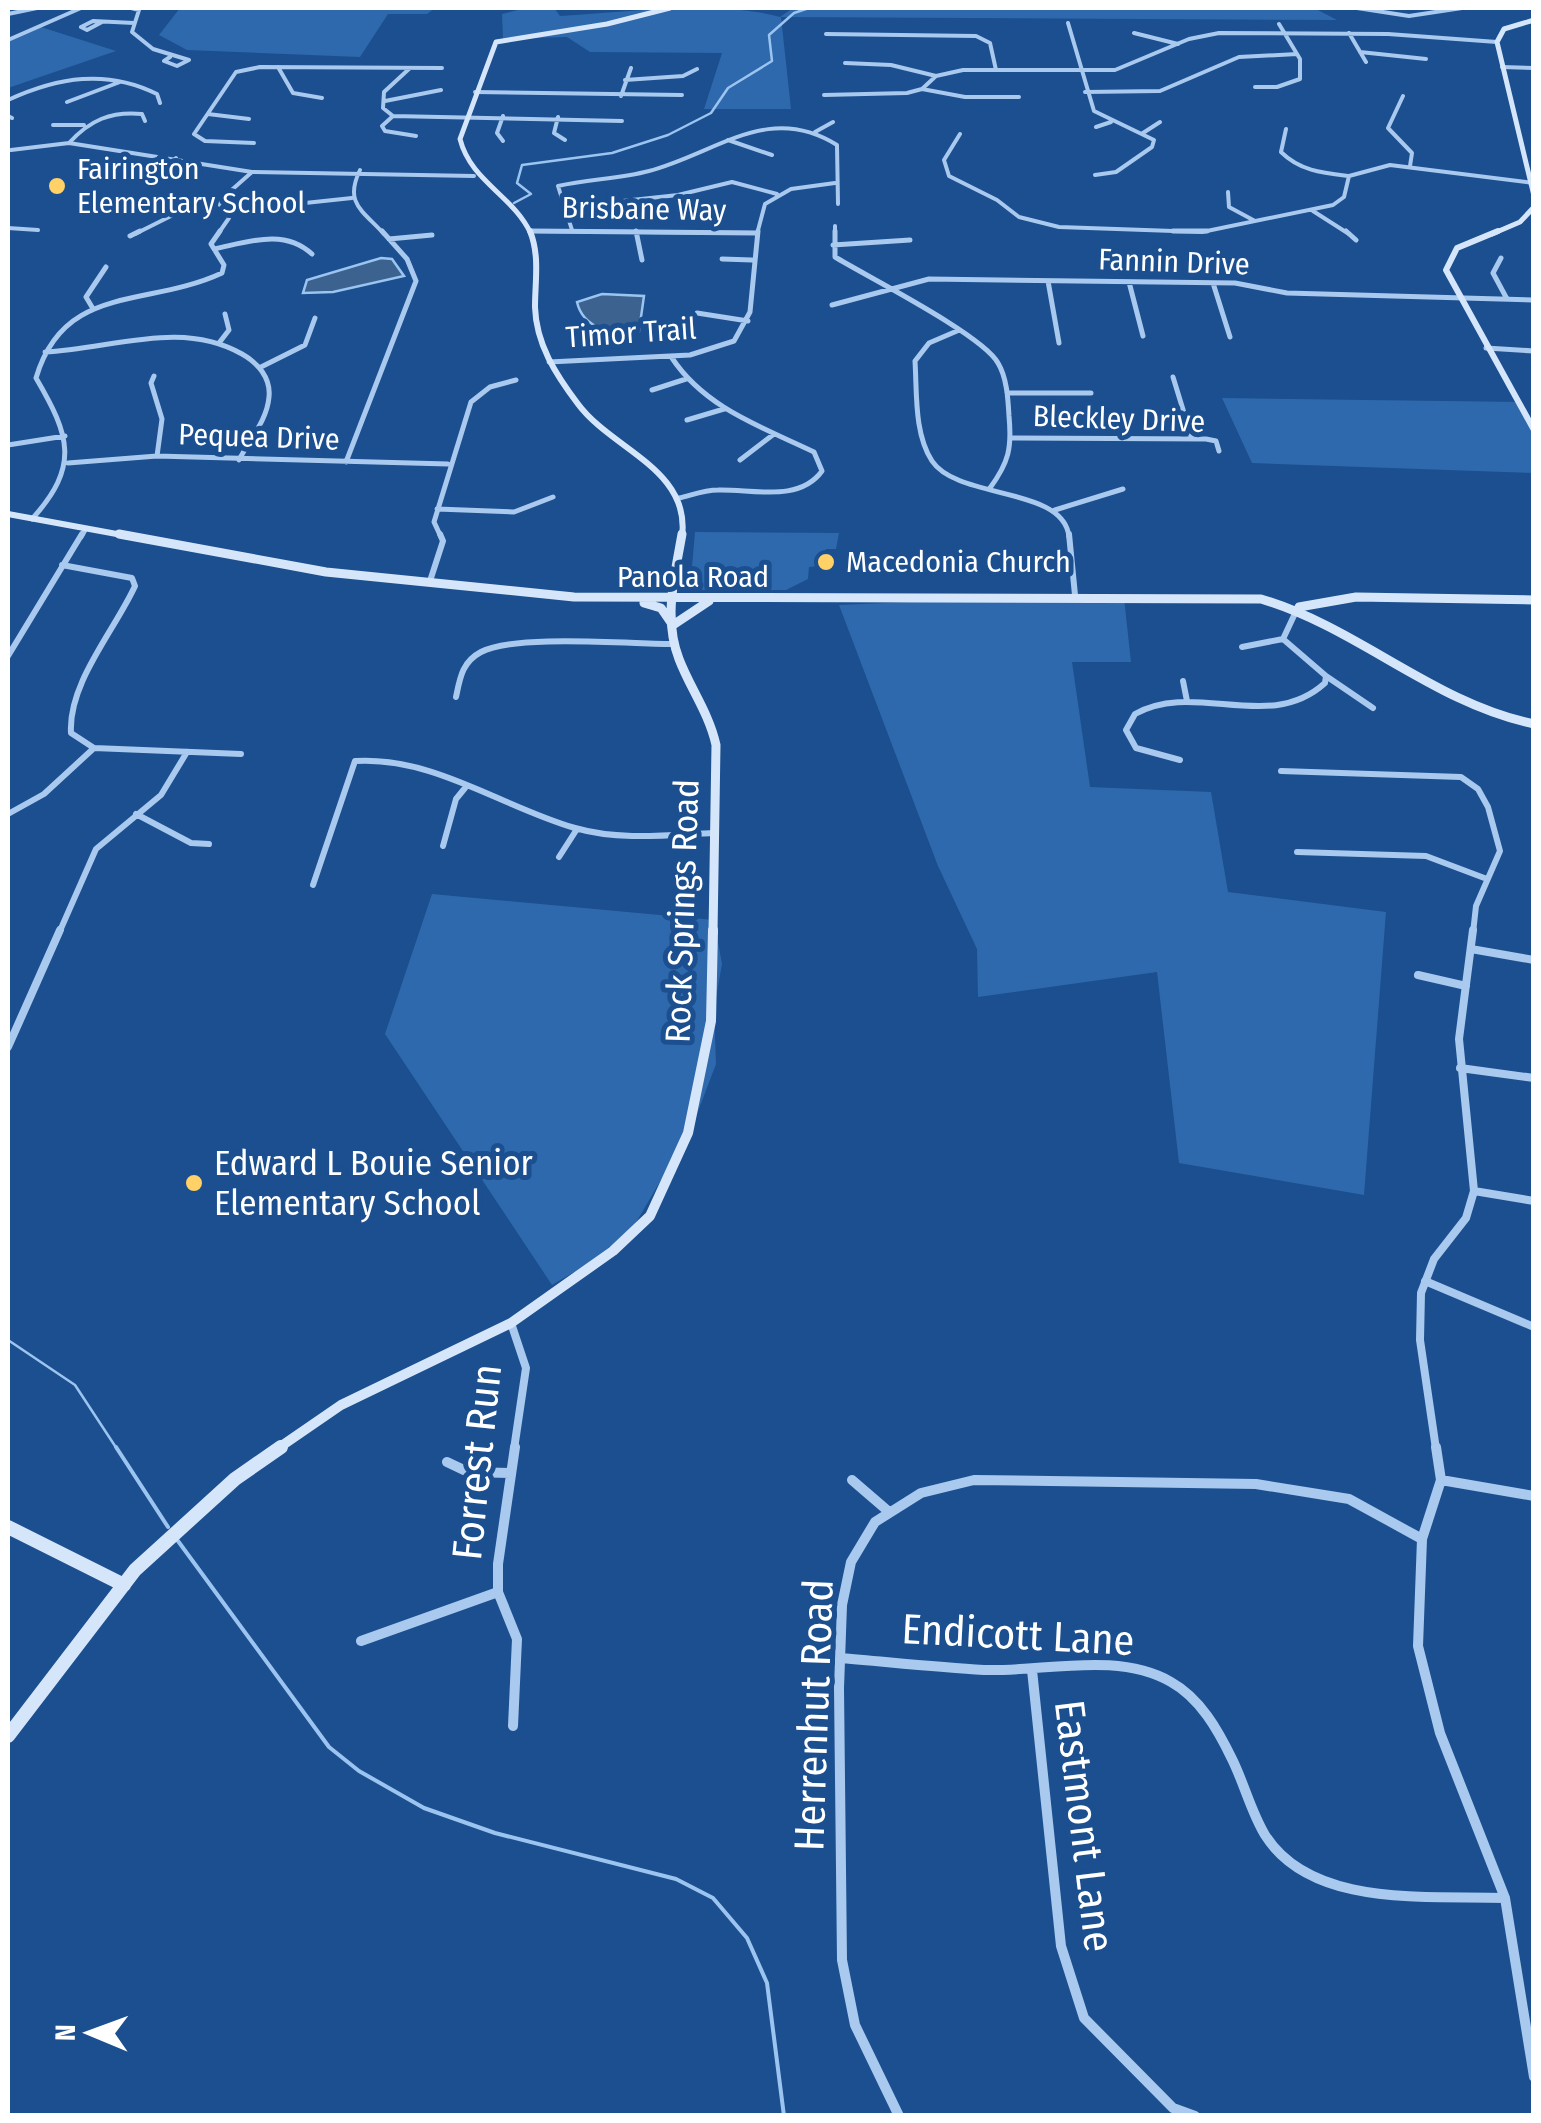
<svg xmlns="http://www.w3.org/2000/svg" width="1541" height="2123" font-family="'Fira Sans Condensed',sans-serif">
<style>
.green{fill:#2e69ad}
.water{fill:#3c6290;stroke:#9cc4f0;stroke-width:2.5}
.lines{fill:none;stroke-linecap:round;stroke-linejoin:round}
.stream-far1{stroke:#9cc4f0;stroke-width:2.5}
.stream{stroke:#9cc4f0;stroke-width:4}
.street-far4{stroke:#a9c9ee;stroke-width:4}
.street-far3{stroke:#a9c9ee;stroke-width:5}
.street-far2{stroke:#a9c9ee;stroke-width:6}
.street-far1{stroke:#a9c9ee;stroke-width:8}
.street{stroke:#a9c9ee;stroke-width:10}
.secondary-far4{stroke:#d6e6fa;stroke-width:5}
.secondary-far3{stroke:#d6e6fa;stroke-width:6}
.secondary-far2{stroke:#d6e6fa;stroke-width:9}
.secondary-far1{stroke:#d6e6fa;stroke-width:10}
.secondary{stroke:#d6e6fa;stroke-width:14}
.poi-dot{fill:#ffd166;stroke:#1b4f8f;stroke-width:4}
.labels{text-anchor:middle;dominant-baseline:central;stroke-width:10;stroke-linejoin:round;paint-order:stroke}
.far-poi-label{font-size:30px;fill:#fff;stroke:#1b4f8f;text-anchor:start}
.far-street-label{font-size:30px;fill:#fff;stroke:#1b4f8f}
.street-label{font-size:35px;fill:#fff;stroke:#1b4f8f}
.poi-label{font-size:35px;fill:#fff;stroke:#1b4f8f;text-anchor:start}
.near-street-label{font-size:42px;fill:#fff;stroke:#1b4f8f}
</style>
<rect width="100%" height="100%" fill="#1b4f8f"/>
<path class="green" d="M180 8H435L427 14H388L360 57 187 50 159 35Z
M526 8H554L560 16C626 12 719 0 780 17L793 8H1314L1337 20 781 17 791 109H704L722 53 590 52 567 37 503 39 502 14Z
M41 27 116 51 8 88V38Z
M1222 398 1522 402 1533 422V473L1252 463Z
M695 532 839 533 836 549H826L817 566 809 567 808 579 786 590H690Z
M1078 595 1124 598 1131 662H1072L1090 787 1211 792 1228 892 1386 912 1364 1195 1179 1163 1157 972 978 997 977 949 938 866 839 605Z
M432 894 714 920 722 964 714 1009 716 1064 692 1127 624 1243 552 1285 385 1034Z"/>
<path class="water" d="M381 258 392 259 404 276 333 292 303 293 307 280Z
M602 294 644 296 639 331C616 337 583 329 577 302Z"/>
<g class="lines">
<path class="stream-far1" d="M514 203 531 194 517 183 522 165 612 153 668 135 711 113 728 88 772 61 769 35 794 13 809 8
M8 1340 75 1385 117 1449"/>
<path class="stream" d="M116 1447 168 1527
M178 1541 329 1747 359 1771 424 1808 495 1833 676 1879 713 1898 747 1938 767 1983 784 2116"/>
<path class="street-far4" d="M131 8 139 10 132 32 153 49 189 60 177 66 164 61 170 57
M1357 8 1409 16 1462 8
M8 14 37 8
M102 22 87 30 81 27 93 21 134 23
M1068 23 1094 111 1154 140 1152 147 1116 172 1095 175
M1134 33 1178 44
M1349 33 1366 62
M826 34 976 36 990 43 996 70
M8 40 81 8
M1360 52 1426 59
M845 63 891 65 936 76
M278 67 293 93 322 98
M1502 67 1534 68
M410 68 384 92 383 108 393 116 622 121
M625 80 683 76 697 69
M1255 87H1277L1300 79V59L1279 24
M922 89 965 97H1019
M475 92 682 95
M1085 92 1160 91 1239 57 1297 54
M824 95 907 93 922 89 936 76 963 70H1115L1189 39 1219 33 1388 34 1497 42
M621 96 631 68
M1403 96 1388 128 1412 153 1410 166
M8 100C58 77 107 69 157 94L160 103
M385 101 441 90
M67 102 120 82
M208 114 249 119
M8 116 12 118
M393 116 382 126 385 131 416 136
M503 116 497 133 503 141
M558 117 554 133 565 140
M53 125H84
M1096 127 1111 122
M1286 129 1281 152C1300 171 1323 173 1349 176
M815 132 833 122
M1143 133 1160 122
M960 134 944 160 949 176 997 200 1019 217 1059 227 1202 232 1333 205 1344 197 1349 176 1390 165 1534 183
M728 140 772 155
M8 143V156
M69 143C90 120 111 111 142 114L145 121
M254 143 205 141 194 134 236 72 260 67 442 68
M11 150 69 143 252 172 474 176
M360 170C344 203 362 210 384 234
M156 183 176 158
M1228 192 1229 207 1255 221
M305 203 352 198
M567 207 678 195 732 182 777 194
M1313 211 1349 234
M835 226V234
M8 228 38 230
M572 230 558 186C588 179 619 179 649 171 717 153 768 102 837 145L838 204
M531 231 757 233
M135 234 193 205 218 202
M218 234 229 218 218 202 252 172
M757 234 765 204 791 189 835 183"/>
<path class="street-far3" d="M531 231 757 233
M636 231 642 260
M835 231V257C868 277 983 335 998 363 1007 378 1008 399 1009 416 1012 448 1009 462 990 488
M1173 231H1207
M1346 231 1356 240
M130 236 140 231
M389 239 432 235
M833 245 910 240
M214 249C248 242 284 228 312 254
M1501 258 1493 273 1507 299
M722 259 752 260
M1048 281 1059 343
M1129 282 1143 336
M1213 283 1230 337
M832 305 929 279 1235 283 1287 293 1534 300
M92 307 86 297 106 267
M697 313 748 321
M957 331 929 343 915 361C917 393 914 433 932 461 958 500 1064 486 1069 537
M219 343 229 330 225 314
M1486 348 1534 351
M45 352C111 349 181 319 242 354 258 363 271 378 269 397 267 421 249 440 239 460
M672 358C705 408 762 427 814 452L822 471C799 503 752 489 718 490 704 490 692 495 679 498
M549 362 690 355 734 341 750 312 758 231
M261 367 305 345 315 318
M154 376 151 383 162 419 157 456
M1173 377 1192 439
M652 390 686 379
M1007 393H1091
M687 420 724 409
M1012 438 1206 439 1216 441 1219 451
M8 445 65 436
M740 460 774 434
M346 462 416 281 407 259 382 231
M68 463 157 456 448 464
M437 509 514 512 553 497
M1055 510 1123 489
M32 519C80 466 70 436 36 378 64 283 147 308 222 273L224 265 211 244 220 231
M81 537 85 530
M441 537 434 522 471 402 490 387 516 380"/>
<path class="street-far2" d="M1069 534 1075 595
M62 565 132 578 135 586C115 630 68 683 71 733L94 748 241 754
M430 581 443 541 440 534
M1283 639 1298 607
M1242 647 1283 639
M8 656 82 534
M1326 676 1373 708
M1183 681 1187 701
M456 697C460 678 462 662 481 652 514 634 631 644 674 644
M1180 760 1136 748 1126 730 1135 714C1195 680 1269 734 1325 683L1326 676 1283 639
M1281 771 1461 777 1478 789 1488 807 1500 851 1476 906 1473 933
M8 814 44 794 94 748
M136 814 191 843 209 844
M443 846 456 799 465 788
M1297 852 1426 856 1487 879
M559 857 577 829
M313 885 355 761C433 756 502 807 575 828 620 841 668 835 714 833
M59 933 96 849 161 795 187 752"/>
<path class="street-far1" d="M1471 949 1534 960
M1418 975 1466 986
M8 1047 60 930
M1460 1068 1534 1078
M1474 1191 1534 1201
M1425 1281 1534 1327
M511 1323 526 1368 514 1449
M1436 1449 1420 1340 1421 1293 1434 1259 1466 1218 1474 1191 1459 1039 1473 930"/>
<path class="street" d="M1436 1447 1441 1480 1422 1539 1418 1646 1440 1733 1505 1898 1534 2077
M447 1462 468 1472 511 1473
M852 1480 888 1511
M1441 1480 1534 1496
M361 1641 498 1592
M840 1658C888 1662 936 1667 984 1670 1044 1672 1117 1651 1171 1682 1200 1698 1218 1730 1232 1759 1244 1783 1251 1812 1265 1835 1312 1909 1429 1895 1505 1898
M1032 1670 1061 1946 1084 2018 1173 2108 1195 2116
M513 1726 517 1639 498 1592V1564L515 1447
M899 2116 855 2025 842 1960 839 1688 842 1605 851 1562 875 1522 921 1493 974 1480 1256 1484 1349 1499 1422 1539"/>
<path class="secondary-far4" d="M1534 20 1504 29 1497 42 1534 196
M531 234C513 195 471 182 460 139L496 42 607 24 670 8
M1492 234 1520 222 1534 207"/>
<path class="secondary-far3" d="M530 231C540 256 535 281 535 307 536 344 556 375 578 404 612 450 691 469 682 537
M1498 231 1457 248 1446 270 1534 430
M8 514 133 537"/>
<path class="secondary-far2" d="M119 534 326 572 574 597 1261 599C1359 628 1433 703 1534 724
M682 534C675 575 663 618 679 659 690 688 709 713 716 745L713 933
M644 603 661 608 672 624
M1299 607 1356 597 1534 600
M673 625 709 601"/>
<path class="secondary-far1" d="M277 1449 341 1405 511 1323 613 1251 650 1216 688 1133 711 1021 713 930"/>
<path class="secondary" d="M8 1527 124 1585
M8 1736 135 1570 235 1479 281 1447"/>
</g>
<g class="poi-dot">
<circle cx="57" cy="186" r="10"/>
<circle cx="826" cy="562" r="10"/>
<circle cx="194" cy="1183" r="10"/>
</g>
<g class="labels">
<g class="far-poi-label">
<text x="77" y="169">Fairington<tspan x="77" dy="34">Elementary School</tspan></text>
<text x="846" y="562">Macedonia Church</text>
</g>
<g class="far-street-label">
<text transform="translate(644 209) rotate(1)">Brisbane Way</text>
<text transform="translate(1174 262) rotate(2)">Fannin Drive</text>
<text transform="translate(631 333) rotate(-4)">Timor Trail</text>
<text transform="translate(1119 419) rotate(2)">Bleckley Drive</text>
<text transform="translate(259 437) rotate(2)">Pequea Drive</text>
<text x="693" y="577">Panola Road</text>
</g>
<g class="street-label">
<text transform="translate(682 911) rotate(-88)">Rock Springs Road</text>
</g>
<g class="poi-label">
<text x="214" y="1163">Edward L Bouie Senior<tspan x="214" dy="40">Elementary School</tspan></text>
</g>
<g class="near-street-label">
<text transform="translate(477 1462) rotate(-84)">Forrest Run</text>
<text transform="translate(1018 1635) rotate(3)">Endicott Lane</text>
<text transform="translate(814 1715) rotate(-88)">Herrenhut Road</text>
<text transform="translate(1084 1826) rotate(83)">Eastmont Lane</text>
</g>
</g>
<rect width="1541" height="2123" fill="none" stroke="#ffffff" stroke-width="20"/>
<g transform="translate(90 2033) rotate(271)" stroke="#1b4f8f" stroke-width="8" paint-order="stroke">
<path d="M0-8L18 38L0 25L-18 38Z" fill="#ffffff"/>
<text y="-15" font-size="28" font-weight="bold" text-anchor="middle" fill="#ffffff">N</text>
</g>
</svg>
